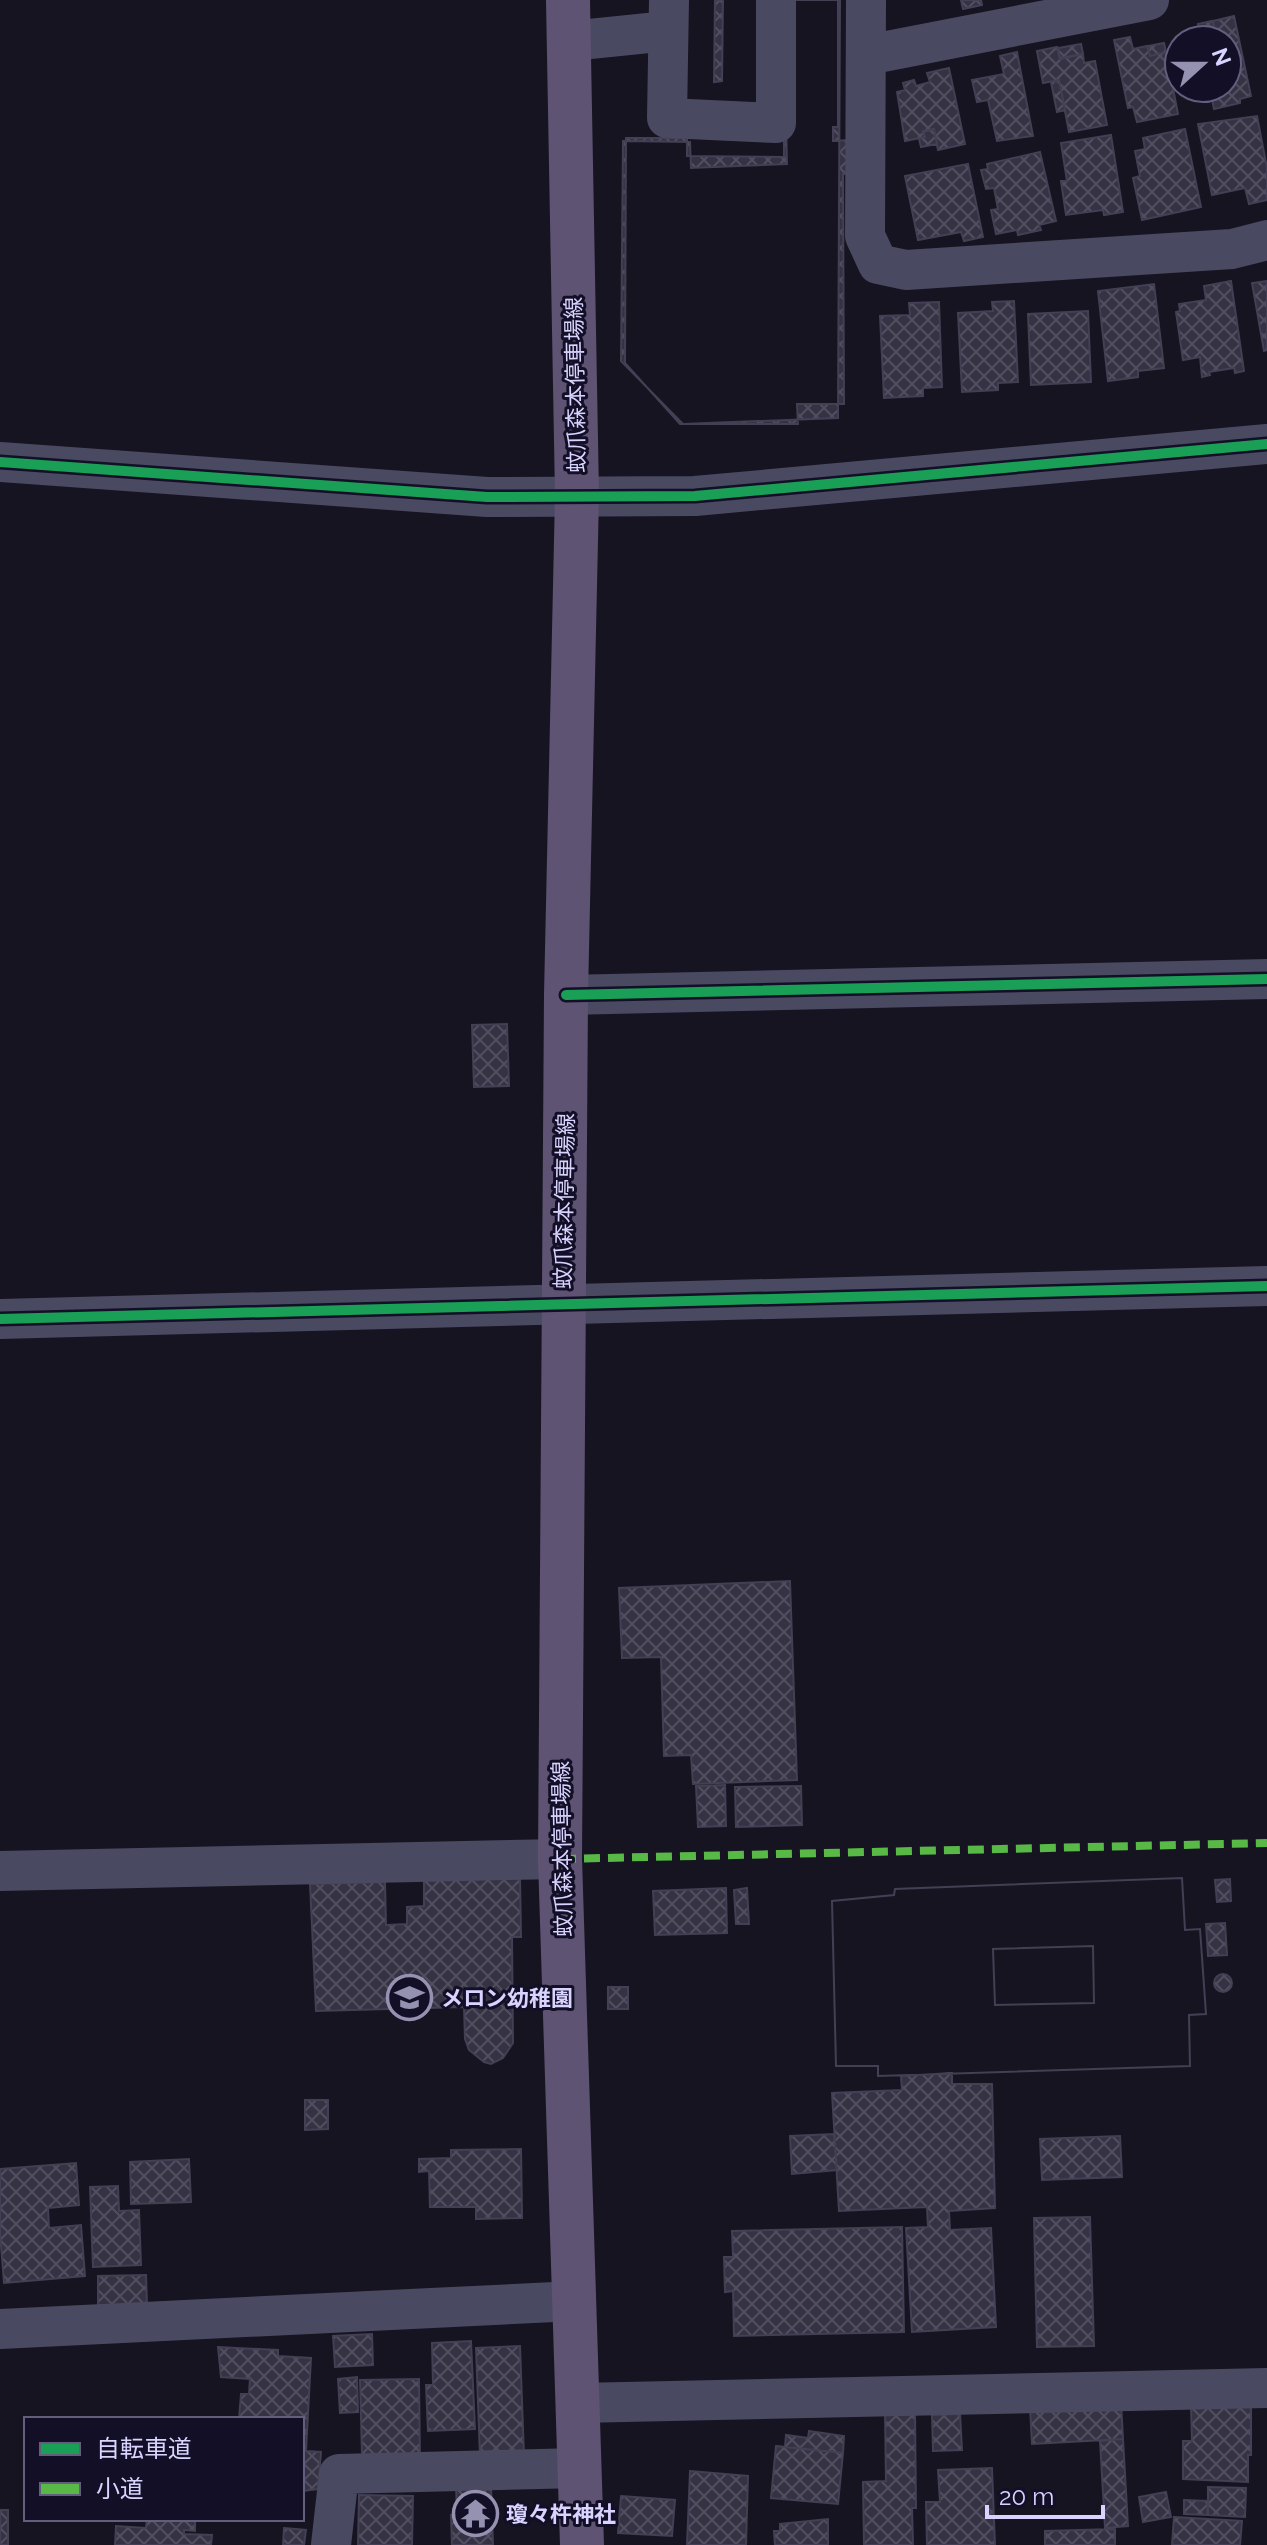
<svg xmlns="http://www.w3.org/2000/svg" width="1267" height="2545" font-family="Raleway,'Noto Sans JP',sans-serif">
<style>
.building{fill:url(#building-cross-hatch);stroke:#433f54;stroke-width:2;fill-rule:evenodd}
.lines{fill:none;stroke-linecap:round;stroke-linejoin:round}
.minor{stroke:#4a4962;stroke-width:40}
.major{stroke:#5e5373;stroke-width:44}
.quiet{stroke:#58b947;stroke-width:8;stroke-dasharray:16 8;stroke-linecap:butt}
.cycleway-casing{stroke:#130f26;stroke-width:15}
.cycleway{stroke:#1a9f57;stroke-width:10}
.labels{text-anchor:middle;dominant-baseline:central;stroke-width:6;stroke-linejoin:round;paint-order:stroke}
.street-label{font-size:22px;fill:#d9d4ff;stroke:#130f26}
.poi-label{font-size:22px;font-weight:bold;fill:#d9d4ff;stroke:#130f26;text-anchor:start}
</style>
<defs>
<pattern id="building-cross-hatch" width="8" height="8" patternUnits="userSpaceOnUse" patternTransform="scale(2)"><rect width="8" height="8" fill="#343243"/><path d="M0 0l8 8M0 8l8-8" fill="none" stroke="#514f5f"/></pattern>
</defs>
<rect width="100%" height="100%" fill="#161421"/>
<path class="building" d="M715 0H723L722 81 714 82Z
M783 0H840L838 418 683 424 621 361 623 141 690 142 691 168 787 164Z
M783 0H838V127H833V141L848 140V174H843L844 404H797L798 424H680L625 363 626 138H687V156L784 157Z
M961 0H981L982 5 963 9Z
M1234 16 1251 96 1240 99V103L1214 109 1210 89 1203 88H1227V40H1187L1186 37 1215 32 1213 21Z
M1212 21 1215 31 1200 34 1198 24Z
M1130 37 1133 49 1147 46 1150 56 1166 52 1178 114 1137 122 1133 107 1128 108 1114 40Z
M1164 43 1166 52 1150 56 1148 46Z
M1081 44 1083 54 1060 58 1058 48Z
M1057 47 1060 59 1083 54 1084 63 1095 61 1107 125 1069 132 1059 80 1043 83 1037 51Z
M1017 52 1033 136 997 141 988 100 977 102 972 80 1004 74 1000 56Z
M949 68 965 144 938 150 934 129 923 131 925 137 905 141 897 92 905 90 903 83 914 80 916 86 930 82 927 73Z
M1059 80 1065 110 1057 112 1051 82Z
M1257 116 1267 168V200L1249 204 1245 188 1212 195 1198 124Z
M934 129 937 144 921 147 919 139 925 137 923 132Z
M1185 129 1201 207 1142 220 1133 178 1140 176 1135 151 1145 149 1143 138Z
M1111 135 1123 212 1104 215 1103 210 1066 215 1061 181H1067L1061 143Z
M1040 152 1056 221 1039 225 1041 230 1018 235 1017 230 996 234 991 210 998 209 994 188 986 189 981 170 988 169 987 164Z
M968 164 983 237 964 241 961 232 918 240 905 176Z
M1231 281 1244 371 1235 373 1234 368 1209 372 1210 375 1202 377 1200 357 1183 360 1176 312 1180 311 1179 304 1206 300 1204 286Z
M1267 281V350L1264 351 1252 283Z
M1154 284 1164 368 1138 371V377L1108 381 1098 291Z
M1014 301 1018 382 998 383V390L962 392 958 313 993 311 992 302Z
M939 302 942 387 923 388V396L884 398 880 316 910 315 909 303Z
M1088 311 1091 382 1031 385 1028 314Z
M507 1024 509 1086 474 1087 472 1025Z
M790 1581 797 1780 693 1784 691 1755 664 1756 661 1657 622 1658 619 1588Z
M725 1785 726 1826 698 1827 696 1786Z
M801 1786 802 1825 736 1827 735 1787Z
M520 1878 521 1937H512L513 2043 503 2058 491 2064 484 2062 469 2050 465 2039 464 2007 316 2011 310 1884 385 1882 386 1925 407 1924V1907L424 1906V1880Z
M1182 1878 1185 1930 1200 1929 1206 2014 1189 2015 1190 2066 878 2076V2066H836L832 1901 894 1895 895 1889ZM1093 1946 1094 2003 995 2005 993 1949Z
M1182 1878 1185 1930 1200 1929 1206 2014 1189 2015 1190 2066 878 2076V2066H836L832 1901 894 1895 895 1889Z
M1230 1879 1231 1901 1217 1902 1215 1880Z
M726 1888 727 1933 655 1935 653 1891Z
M747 1888 749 1924H736L734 1890Z
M1225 1923 1227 1955 1208 1956 1206 1924Z
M1093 1946 1094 2003 995 2005 993 1949Z
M1214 1983a9 9 0 1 1 18 0a9 9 0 1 1-18 0Z
M608 1987H628V2009H608Z
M952 2073V2084H992L995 2208 949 2211 950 2230 991 2228 996 2327 912 2332 906 2228 928 2227 927 2207 839 2211 832 2093 902 2090 901 2076Z
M305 2100H328V2129L305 2130Z
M834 2134 837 2170 792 2174 790 2136Z
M1120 2136 1122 2177 1042 2180 1040 2139Z
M521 2149 522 2218 476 2219V2207H430L429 2171 419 2172V2159L451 2158V2150Z
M189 2159 191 2202 131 2204 130 2162Z
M76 2163 79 2205 48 2208 49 2228 81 2225 85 2276 4 2283 0 2233V2169Z
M118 2186 119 2211 139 2210 141 2265 93 2267 90 2187Z
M1090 2217 1094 2346 1037 2347 1034 2218Z
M902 2227 904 2332 734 2336 733 2291 725 2292 724 2257H733L732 2231Z
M146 2275 147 2305H98V2276Z
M372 2334 373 2365 335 2367 333 2336Z
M471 2341 475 2429 428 2431 426 2385H433L432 2343Z
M520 2346 524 2456 480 2457 476 2348Z
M218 2347 278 2350V2356L311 2358 306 2451 321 2452 318 2489 302 2491V2419H239L241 2394H249L250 2379 221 2377Z
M357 2377 358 2412 340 2413 338 2379Z
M419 2379 420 2462 362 2455 360 2380Z
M1121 2402 1123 2439 1032 2444 1030 2407Z
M1251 2405V2455H1248V2482L1183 2479V2441H1192L1191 2406Z
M885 2412H915L916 2508H912L913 2545H864L863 2482 886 2481Z
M960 2414 962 2450 933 2451 932 2415Z
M809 2431 844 2436 843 2453 785 2447 786 2435 808 2438Z
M1123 2439 1128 2526 1105 2528 1100 2441Z
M776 2446 843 2453 838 2504 771 2498Z
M992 2468 995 2545H927L926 2502H940L938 2470Z
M690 2471 748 2476 746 2545H687Z
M456 2485H491L493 2545H452L451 2515H457Z
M1208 2487 1246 2488 1245 2517 1208 2515Z
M1166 2492 1171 2517 1143 2522 1139 2497Z
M359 2495 413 2496 412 2545H358Z
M621 2496 675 2500 672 2536 618 2533Z
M1184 2500 1208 2501 1207 2515 1184 2514Z
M0 2510H8V2545H0Z
M1174 2517 1242 2521 1240 2545H1172Z
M147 2519H195V2531L184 2530V2534L212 2535 211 2545H115L116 2526 146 2528Z
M828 2519V2545H775L774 2531H780V2524Z
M284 2528 306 2530 304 2545H283Z
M1115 2529V2545H1045V2531Z"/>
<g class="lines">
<path class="minor" d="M669 0 667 118 776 123V0
M866 0 865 236 878 264 906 270 1232 249 1267 240
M570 41 668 31
M867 55 1149 0
M0 462 487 497 695 496 1267 444
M566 995 1267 979
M0 1319 1267 1286
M0 1871 560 1859
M0 2329 575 2301
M578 2403 1267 2388
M331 2545 339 2474 580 2468"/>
<path class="major" d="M568 0 577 495 566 995 560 1859 582 2545"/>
<path class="quiet" d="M560 1859 1267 1843"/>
<defs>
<path id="cycleway" d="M0 462 487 497 695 496 1267 444
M566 995 1267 979
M0 1319 1267 1286"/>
</defs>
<use href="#cycleway" class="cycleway-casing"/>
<use href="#cycleway" class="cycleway"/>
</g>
<defs>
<symbol id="school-ring" viewBox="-11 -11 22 22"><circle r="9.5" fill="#130f26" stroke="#9591b1" stroke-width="1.5"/><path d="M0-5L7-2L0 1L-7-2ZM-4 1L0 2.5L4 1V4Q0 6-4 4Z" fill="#9591b1"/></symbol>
<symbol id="temple-ring" viewBox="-11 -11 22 22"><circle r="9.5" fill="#130f26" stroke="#9591b1" stroke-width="1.5"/><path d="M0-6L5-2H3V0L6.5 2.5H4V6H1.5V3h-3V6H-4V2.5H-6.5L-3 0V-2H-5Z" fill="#9591b1"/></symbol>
</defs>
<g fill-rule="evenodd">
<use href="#school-ring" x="384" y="1972" width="51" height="51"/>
<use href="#temple-ring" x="450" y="2488" width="51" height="51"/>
</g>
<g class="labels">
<g class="street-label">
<text transform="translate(575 385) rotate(-91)">蚊爪森本停車場線</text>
<text transform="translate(564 1201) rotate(-89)">蚊爪森本停車場線</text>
<text transform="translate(562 1849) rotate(-91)">蚊爪森本停車場線</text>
</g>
<g class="poi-label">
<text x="441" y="1998">メロン幼稚園</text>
<text x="506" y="2514">瓊々杵神社</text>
</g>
</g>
<rect x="24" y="2417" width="280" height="104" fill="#130f26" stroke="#625e7d" stroke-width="2"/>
<rect x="40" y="2443" width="40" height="12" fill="#1a9f57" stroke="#625e7d" stroke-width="2"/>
<text x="96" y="2457" font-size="24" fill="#d9d4ff">自転車道</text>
<rect x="40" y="2483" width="40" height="12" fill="#58b947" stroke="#625e7d" stroke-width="2"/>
<text x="96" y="2497" font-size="24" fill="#d9d4ff">小道</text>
<g transform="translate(1203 64) rotate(69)"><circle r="38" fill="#130f26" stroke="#625e7d" stroke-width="2"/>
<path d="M0-6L14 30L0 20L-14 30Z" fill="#9591b1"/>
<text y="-12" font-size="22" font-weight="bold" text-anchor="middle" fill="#d9d4ff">N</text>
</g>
<path d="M987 2505v12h116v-12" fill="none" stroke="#d9d4ff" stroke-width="4"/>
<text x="999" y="2505" font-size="24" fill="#d9d4ff" stroke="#130f26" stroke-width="6" paint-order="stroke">20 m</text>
</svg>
